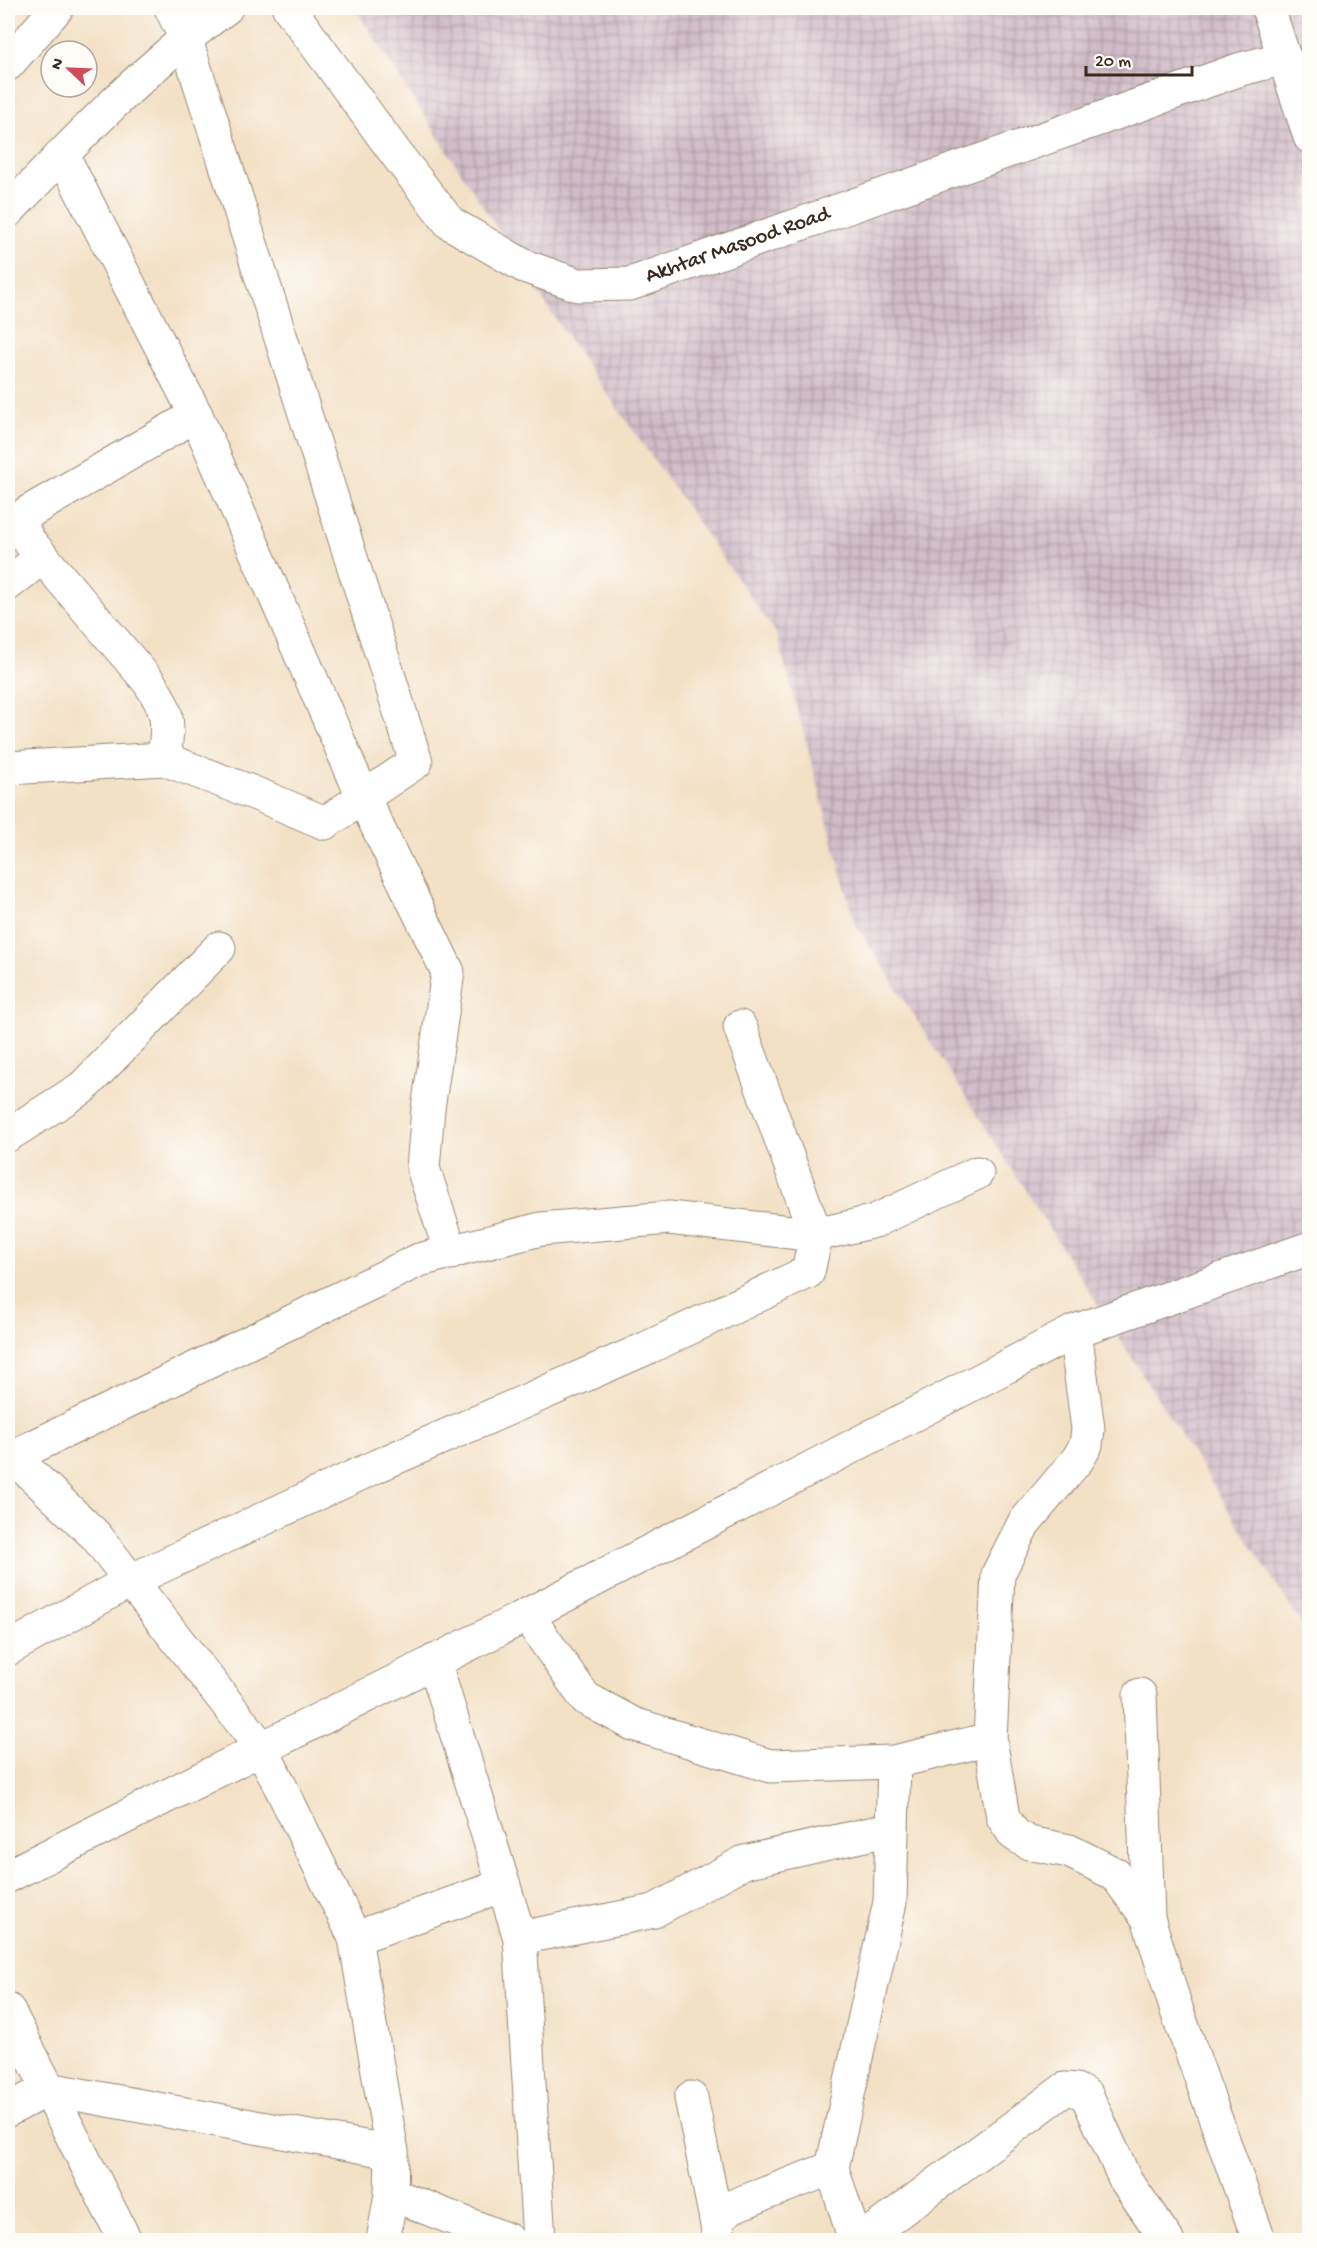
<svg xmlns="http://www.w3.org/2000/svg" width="1317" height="2248" font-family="'Gochi Hand',sans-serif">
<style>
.industrial{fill:url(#industrial-grid)}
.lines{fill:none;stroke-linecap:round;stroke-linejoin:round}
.minor-casing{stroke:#978672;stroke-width:35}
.minor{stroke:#fff;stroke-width:33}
.labels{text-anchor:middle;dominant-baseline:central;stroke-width:5;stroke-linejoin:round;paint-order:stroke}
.street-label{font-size:22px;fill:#3b2a1e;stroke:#fdfcf7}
</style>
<defs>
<pattern id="industrial-grid" width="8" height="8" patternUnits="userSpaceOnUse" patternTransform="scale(1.5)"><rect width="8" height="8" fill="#d1bdc9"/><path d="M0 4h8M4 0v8" fill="none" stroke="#ab9aa3"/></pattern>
</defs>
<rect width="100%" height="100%" fill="#fdfcf7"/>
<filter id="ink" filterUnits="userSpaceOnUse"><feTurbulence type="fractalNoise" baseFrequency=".0167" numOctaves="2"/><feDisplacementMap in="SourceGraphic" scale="12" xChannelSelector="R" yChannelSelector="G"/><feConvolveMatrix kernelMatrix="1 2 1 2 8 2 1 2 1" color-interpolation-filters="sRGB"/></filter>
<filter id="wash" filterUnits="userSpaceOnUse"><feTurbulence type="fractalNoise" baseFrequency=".008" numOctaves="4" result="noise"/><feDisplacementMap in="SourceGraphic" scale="24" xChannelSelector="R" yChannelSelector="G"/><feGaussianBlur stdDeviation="1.35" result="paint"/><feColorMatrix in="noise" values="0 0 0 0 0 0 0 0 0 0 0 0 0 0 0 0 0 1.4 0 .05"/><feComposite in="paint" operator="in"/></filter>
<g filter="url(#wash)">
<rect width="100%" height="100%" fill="#f3e1c6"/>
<path class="industrial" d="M355 8H1309V1636L855 923 777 635 566 335Z"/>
</g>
<g filter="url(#ink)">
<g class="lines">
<defs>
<g id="minor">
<path id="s1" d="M289 8 400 159 450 223 524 266 578 285 630 284 1241 69 1285 58"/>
<path d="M1268 8 1310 137"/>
<path d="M8 64 57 8"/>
<path d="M62 154 196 415 363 797 448 972 428 1109 423 1168 451 1253"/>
<path d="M8 211C76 140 146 66 226 8"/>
<path d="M8 584 42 557"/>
<path d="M164 759C168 721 171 715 149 682L28 540 21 525 27 513 196 415"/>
<path d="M8 768 164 759 259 795 325 823 416 762 185 37 171 8"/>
<path d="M8 1135 82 1088 219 948"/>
<path d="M1075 1331 1088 1429 1086 1445 1078 1459 1024 1523 998 1574 990 1739 1003 1817 1014 1834 1029 1843 1069 1851 1115 1874 1148 1918 1177 2011 1259 2240"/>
<path d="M8 1452 96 1536 261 1747 355 1938 392 2152 391 2194 383 2240"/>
<path d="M8 1459 419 1260 541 1229 669 1218 816 1235 875 1221 977 1173"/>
<path d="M527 1615 585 1698 633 1724 770 1766 894 1762 990 1739"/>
<path d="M8 1649 130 1581 379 1465 647 1348 808 1272 816 1235 740 1027"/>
<path d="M434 1661 520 1938 539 2240"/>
<path d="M1140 1695 1148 1918"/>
<path d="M8 1876 527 1615 1075 1331 1310 1248"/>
<path d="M355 1938 504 1885"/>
<path d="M520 1938 654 1911 744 1862 892 1829"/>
<path d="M8 2010 125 2240"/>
<path d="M691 2098 716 2219 719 2240"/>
<path d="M8 2110 48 2089 392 2152"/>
<path d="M391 2194 508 2240"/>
<path d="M716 2219 733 2206 832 2168"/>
<path d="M855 2240 832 2168 890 1902 894 1762"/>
<path d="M861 2240 1065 2089 1076 2090 1087 2096 1125 2179 1167 2240"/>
</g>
</defs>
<use href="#minor" class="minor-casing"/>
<use href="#minor" class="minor"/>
</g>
</g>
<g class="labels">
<g class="street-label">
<text stroke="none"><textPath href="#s1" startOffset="578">Akhtar Masood Road</textPath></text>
</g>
</g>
<rect width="1317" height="2248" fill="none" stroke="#fdfcf7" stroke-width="30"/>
<g transform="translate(69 69) rotate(293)"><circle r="28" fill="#fdfcf7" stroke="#afa8a0" stroke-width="1.5"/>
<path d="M0-4.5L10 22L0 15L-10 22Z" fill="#d1495b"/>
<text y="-9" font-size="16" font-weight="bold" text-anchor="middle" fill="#3b2a1e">N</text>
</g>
<path d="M1086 66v9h106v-9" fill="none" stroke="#3b2a1e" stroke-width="3"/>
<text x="1095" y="66" font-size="18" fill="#3b2a1e" stroke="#fdfcf7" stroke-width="4.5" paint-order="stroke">20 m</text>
</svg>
